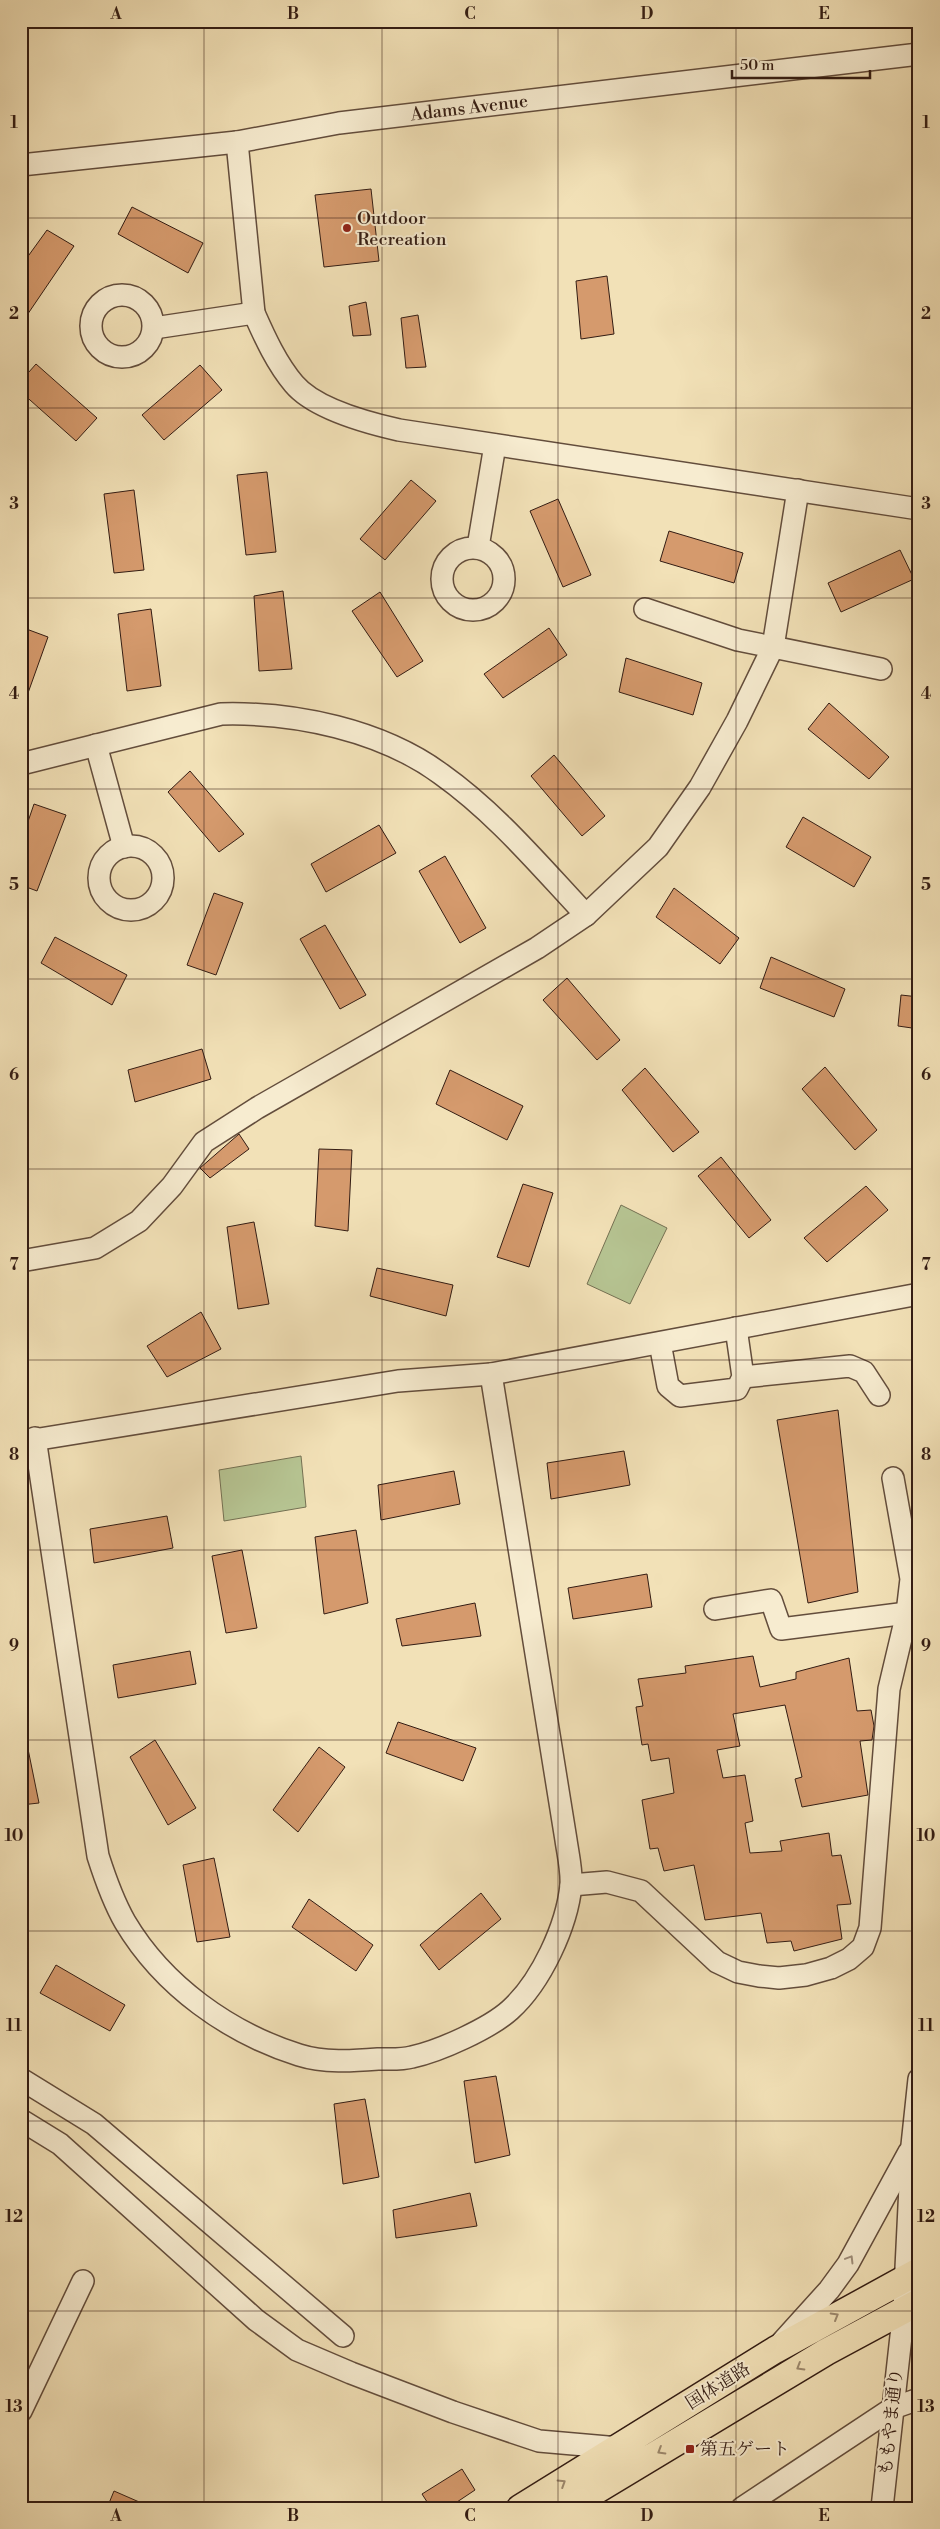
<svg xmlns="http://www.w3.org/2000/svg" width="940" height="2529" font-family="'Libre Bodoni','Noto Serif JP',serif">
<style>
.green{fill:#b6c492;stroke:#747052}
.lines{fill:none;stroke-linecap:round;stroke-linejoin:round}
.stream{stroke:#727d6e;stroke-width:5.5}
.building{fill:#d59a6d;stroke:#331c13}
.minor-casing{stroke:#634d3c;stroke-width:24}
.major-casing{stroke:#331c13;stroke-width:29}
.minor{stroke:#f7ecd0;stroke-width:21}
.major{stroke:#f2e1b7;stroke-width:26}
.oneway{stroke:#9f8e7b}
.oneway2{stroke:#9c886d}
.grid{fill:none;stroke:#331c13;stroke-width:1;stroke-opacity:0.55}
.poi-dot{fill:#8f2418;stroke:#f7ecd0;stroke-width:2}
.labels{text-anchor:middle;dominant-baseline:central;stroke-width:4;stroke-linejoin:round;paint-order:stroke}
.street-label{font-size:18px;fill:#331c13;stroke:#f7ecd0}
.poi-label{font-size:18px;fill:#331c13;stroke:#f7ecd0;text-anchor:start}
.neatline{fill:none;stroke:#331c13;stroke-width:2}
.grid-label{font-size:16px;text-anchor:middle;font-weight:bold;fill:#331c13}
</style>
<rect width="100%" height="100%" fill="#f2e1b7"/>
<filter id="stains"><feTurbulence type="fractalNoise" baseFrequency=".004" numOctaves="4"/><feColorMatrix values="0 0 0 0 .2 0 0 0 0 .09 0 0 0 0 .02 0 0 0 .5 -.17"/></filter>
<radialGradient id="worn" r=".72"><stop offset=".6" stop-color="#630" stop-opacity="0"/><stop offset="1" stop-color="#630" stop-opacity=".3"/></radialGradient>
<path class="green" d="M621 1205 667 1228 630 1304 587 1284Z
M301 1456 306 1507 224 1521 219 1470Z"/>
<g class="lines">
<path class="stream" d="M21 24 24 21"/>
</g>
<path class="building" d="M371 189 379 261 324 267 315 195Z
M132 207 203 243 188 273 118 234Z
M47 230 74 246 21 324V266Z
M607 276 614 334 581 339 576 281Z
M366 302 371 335 353 336 349 306Z
M418 315 426 367 406 368 401 318Z
M36 364 97 418 76 441 21 392V381Z
M200 365 222 390 164 440 142 415Z
M267 472 276 552 246 555 237 475Z
M411 480 436 501 385 560 360 539Z
M134 490 144 570 114 573 104 494Z
M558 499 591 575 563 587 530 511Z
M669 531 743 553 734 583 660 561Z
M900 550 914 579 841 612 828 583Z
M283 591 292 669 259 671 254 596Z
M380 592 423 661 397 677 352 611Z
M151 609 161 686 127 691 118 614Z
M21 627 48 637 23 707 21 706Z
M549 628 567 655 503 698 484 674Z
M626 658 702 683 693 715 619 692Z
M829 703 889 757 869 779 808 729Z
M554 755 605 816 582 836 531 776Z
M190 771 244 834 219 852 168 792Z
M34 804 66 815 37 891 21 885V842Z
M803 817 871 857 854 887 786 847Z
M379 825 396 853 326 892 311 864Z
M445 856 486 928 460 943 419 871Z
M674 888 739 938 720 964 656 917Z
M214 893 243 903 216 975 187 965Z
M325 925 366 995 340 1009 300 939Z
M55 937 127 975 112 1005 41 963Z
M771 957 845 989 834 1017 760 988Z
M567 978 620 1040 597 1060 543 1000Z
M901 995 919 997V1029L898 1026Z
M202 1049 211 1079 135 1102 128 1070Z
M825 1067 877 1130 855 1150 802 1089Z
M645 1068 699 1132 673 1152 622 1090Z
M450 1070 523 1106 507 1140 436 1104Z
M239 1134 249 1149 210 1178 200 1168Z
M319 1149 352 1150 348 1231 315 1226Z
M721 1157 771 1220 749 1238 698 1176Z
M523 1184 553 1193 529 1267 497 1257Z
M866 1186 888 1210 827 1262 804 1238Z
M254 1222 269 1304 238 1309 227 1227Z
M377 1268 453 1285 446 1316 370 1296Z
M201 1312 221 1349 167 1377 147 1346Z
M838 1410 858 1592 808 1603 777 1420Z
M624 1451 630 1485 551 1499 547 1463Z
M454 1471 460 1504 381 1520 378 1485Z
M167 1516 173 1548 94 1563 90 1529Z
M356 1530 368 1603 324 1614 315 1537Z
M242 1550 257 1628 226 1633 212 1556Z
M647 1574 652 1607 573 1619 568 1588Z
M475 1603 481 1636 402 1646 396 1619Z
M190 1651 196 1684 118 1698 113 1665Z
M753 1656 760 1687 796 1679V1672L849 1658 857 1711 871 1710 874 1726 872 1740 860 1741 868 1795 802 1807 795 1779 802 1777 785 1705 733 1714 740 1746 717 1750 723 1778 745 1775 753 1821 745 1823 750 1853 782 1851 780 1841 829 1833 832 1856 841 1855 851 1904 837 1905 842 1939 794 1951 791 1941 767 1943 761 1913 705 1920 694 1865 664 1871 658 1848 650 1849 642 1800 674 1793 669 1758 651 1761 648 1744 642 1745 636 1707 643 1706 638 1679 686 1673 685 1666Z
M398 1722 476 1748 463 1781 386 1753Z
M155 1740 196 1808 168 1825 130 1757Z
M319 1747 345 1767 298 1832 273 1810Z
M28 1749 39 1803 21 1805V1750Z
M214 1858 230 1937 197 1942 183 1865Z
M481 1893 501 1919 439 1970 420 1945Z
M309 1899 373 1945 356 1971 292 1927Z
M56 1965 125 2005 110 2031 40 1993Z
M496 2076 510 2155 475 2163 464 2081Z
M365 2099 379 2177 343 2184 334 2104Z
M470 2193 477 2226 396 2238 393 2210Z
M462 2469 475 2490 448 2508H431L422 2494Z
M114 2491 153 2508H107Z"/>
<g class="lines">
<defs>
<g id="minor">
<path d="M237 142 254 313C265 338 277 364 294 384 315 409 368 423 399 430L919 509"/>
<path id="s1" d="M21 165 237 142 339 123 919 54"/>
<circle cx="122" cy="326" r="31"/>
<path d="M154 328 254 313"/>
<path d="M478 547 495 445"/>
<circle cx="473" cy="579" r="31"/>
<path d="M645 609 738 640 881 669"/>
<path d="M96 745 124 847"/>
<path d="M21 764 221 714C295 712 381 730 441 774 496 813 540 866 586 915"/>
<circle cx="131" cy="878" r="32"/>
<path d="M21 1261 95 1248 139 1221 172 1186 204 1142 257 1108 537 948 586 915 658 847 700 787 737 721 773 647 798 490"/>
<path d="M660 1343 668 1386 680 1396 737 1389 743 1377 736 1328"/>
<path d="M743 1377 850 1366 864 1372 879 1395"/>
<path d="M35 1438 98 1856C105 1878 113 1901 125 1922 163 1986 229 2033 299 2055 324 2063 353 2061 378 2059 389 2059 401 2060 412 2057 440 2051 490 2028 510 2010 541 1982 567 1926 571 1885 572 1871 568 1854 566 1840L491 1374"/>
<path d="M21 1442 398 1381 491 1374 919 1294"/>
<path d="M715 1609 771 1600 781 1629 907 1613"/>
<path d="M571 1885 607 1882 641 1891 717 1962 738 1972 759 1976 779 1978 806 1975 831 1968 849 1959 863 1947 870 1928 889 1689 907 1613 911 1579 893 1478"/>
<path d="M21 2079 94 2124 343 2336"/>
<path d="M21 2120 60 2144 256 2320 297 2350 351 2373 453 2412 539 2441 619 2448"/>
<path d="M782 2342 829 2290 848 2264 909 2152"/>
<path d="M21 2411 83 2281"/>
<path d="M742 2508 893 2408 919 2399"/>
<path d="M882 2508 904 2309 912 2145 919 2079"/>
</g>
<path id="major" d="M520 2508 775 2350 919 2271
M567 2508 826 2352 919 2302"/>
</defs>
<use href="#minor" class="minor-casing"/>
<use href="#major" class="major-casing"/>
<use href="#minor" class="minor"/>
<use href="#major" class="major"/>
</g>
<defs><path id="oneway-chevron" d="M-2-3.5L2.5 0L-2 3.5" fill="none" stroke-width="1.6" stroke-linecap="round" stroke-linejoin="round" transform="scale(1.25)"/></defs>
<use class="oneway" href="#oneway-chevron" transform="translate(850 2259) rotate(-59)"/>
<g class="oneway2">
<use href="#oneway-chevron" transform="translate(835 2316) rotate(-30)"/>
<use href="#oneway-chevron" transform="translate(800 2367) rotate(149)"/>
<use href="#oneway-chevron" transform="translate(661 2451) rotate(149)"/>
<use href="#oneway-chevron" transform="translate(562 2483) rotate(-32)"/>
</g>
<path class="grid" d="M204 21V2508M382 21V2508M558 21V2508M736 21V2508M21 218H919M21 408H919M21 598H919M21 789H919M21 979H919M21 1169H919M21 1360H919M21 1550H919M21 1740H919M21 1931H919M21 2121H919M21 2311H919"/>
<g class="poi-dot">
<circle cx="347" cy="228" r="5"/>
<rect x="685" y="2444" width="10" height="10" rx="2.5"/>
</g>
<g class="labels">
<g class="street-label">
<text stroke="none"><textPath href="#s1" startOffset="452">Adams Avenue</textPath></text>
<text transform="translate(718 2386) rotate(-32)">国体道路</text>
<text transform="translate(891 2422) rotate(-84)">ももやま通り</text>
</g>
<g class="poi-label">
<text x="357" y="218">Outdoor<tspan x="357" dy="21">Recreation</tspan></text>
<text x="700" y="2449">第五ゲート</text>
</g>
</g>
<rect width="940" height="2529" fill="none" stroke="#f2e1b7" stroke-width="55"/>
<path d="M732 70v8h138v-8" fill="none" stroke="#331c13" stroke-width="2.5"/>
<text x="740" y="70" font-size="15" fill="#331c13" stroke="#f7ecd0" stroke-width="4" paint-order="stroke">50 m</text>
<rect x="28" y="28" width="884" height="2474" class="neatline"/>
<g class="grid-label">
<text x="116" y="19">A</text>
<text x="293" y="19">B</text>
<text x="470" y="19">C</text>
<text x="647" y="19">D</text>
<text x="824" y="19">E</text>
<text x="14" y="128">1</text>
<text x="926" y="128">1</text>
<text x="14" y="319">2</text>
<text x="926" y="319">2</text>
<text x="14" y="509">3</text>
<text x="926" y="509">3</text>
<text x="14" y="699">4</text>
<text x="926" y="699">4</text>
<text x="14" y="890">5</text>
<text x="926" y="890">5</text>
<text x="14" y="1080">6</text>
<text x="926" y="1080">6</text>
<text x="14" y="1270">7</text>
<text x="926" y="1270">7</text>
<text x="14" y="1460">8</text>
<text x="926" y="1460">8</text>
<text x="14" y="1651">9</text>
<text x="926" y="1651">9</text>
<text x="14" y="1841">10</text>
<text x="926" y="1841">10</text>
<text x="14" y="2031">11</text>
<text x="926" y="2031">11</text>
<text x="14" y="2222">12</text>
<text x="926" y="2222">12</text>
<text x="14" y="2412">13</text>
<text x="926" y="2412">13</text>
<text x="116" y="2521">A</text>
<text x="293" y="2521">B</text>
<text x="470" y="2521">C</text>
<text x="647" y="2521">D</text>
<text x="824" y="2521">E</text>
</g>
<rect width="100%" height="100%" filter="url(#stains)"/>
<rect width="100%" height="100%" fill="url(#worn)"/>
</svg>
